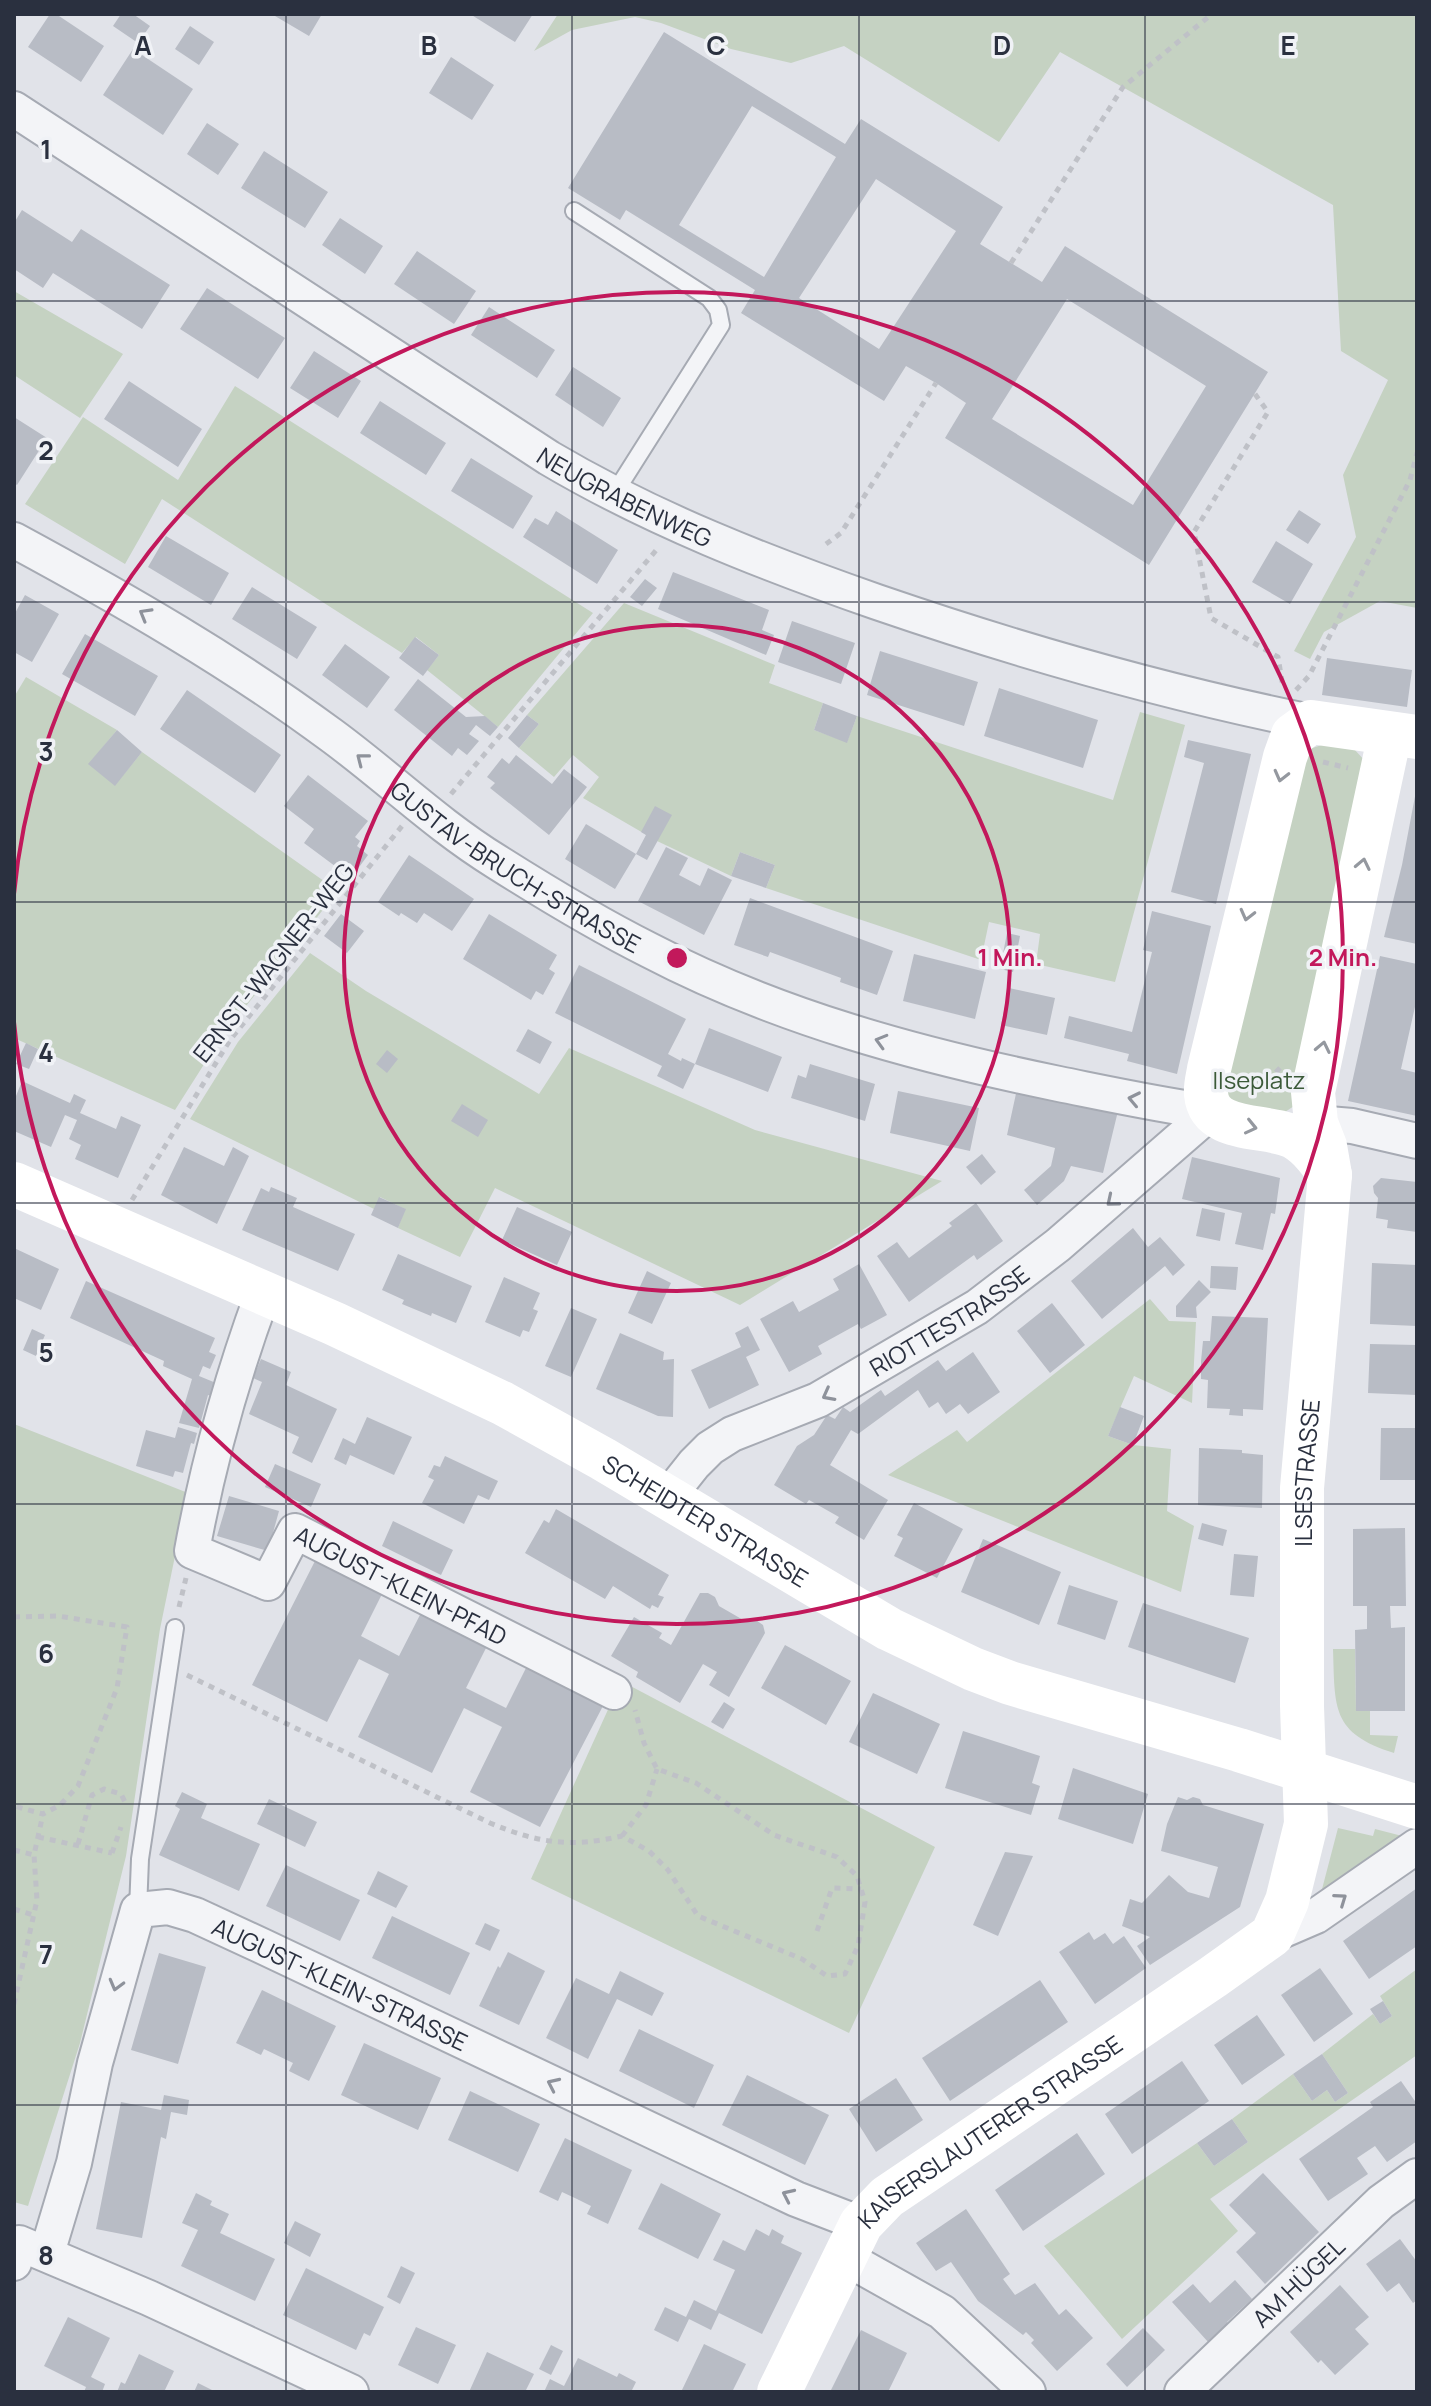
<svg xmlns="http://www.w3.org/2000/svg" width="1431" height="2406" font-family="Manrope,sans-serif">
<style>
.green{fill:#c5d2c2}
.building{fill:#b8bcc5;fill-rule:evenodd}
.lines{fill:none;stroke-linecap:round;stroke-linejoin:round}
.lane-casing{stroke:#a6aab3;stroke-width:20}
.street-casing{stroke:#a6aab3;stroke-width:38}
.path{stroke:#bfc1c7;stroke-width:5;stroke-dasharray:6 6;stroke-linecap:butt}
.lane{stroke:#f3f4f7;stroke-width:16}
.street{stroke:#f3f4f7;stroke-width:34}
.secondary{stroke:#fff;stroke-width:44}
.oneway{stroke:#8e929b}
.oneway2{stroke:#94989f}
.grid{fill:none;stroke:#2a303f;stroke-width:2;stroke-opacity:0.55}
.ring{fill:none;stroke:#c2185b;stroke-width:4}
.labels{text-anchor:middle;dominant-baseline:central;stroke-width:7;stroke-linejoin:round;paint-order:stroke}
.street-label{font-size:24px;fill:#2a303f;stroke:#f0f2f6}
.park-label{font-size:24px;fill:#3b5a38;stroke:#f0f2f6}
.grid-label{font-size:26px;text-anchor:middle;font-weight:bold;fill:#2a303f;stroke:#f0f2f6;stroke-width:7;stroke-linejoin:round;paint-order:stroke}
.centre{fill:#c2185b;stroke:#f0f2f6;stroke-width:4}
.ring-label{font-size:24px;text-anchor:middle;font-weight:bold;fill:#c2185b;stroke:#f0f2f6;stroke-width:7;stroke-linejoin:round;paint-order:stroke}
</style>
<rect width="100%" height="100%" fill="#e1e3e9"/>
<path class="green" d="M558 14H1417V608L1380 601 1324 632 1310 659 1294 651 1356 537 1343 475 1388 380 1341 351 1333 205 1060 52 999 142 844 46 791 63 731 49 661 23 635 17 572 30 534 51Z
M14 291 123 354 80 418 14 375Z
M235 386 593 613 498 727 427 670 439 655 416 637 402 653 162 499 125 564 25 504 83 417 178 480Z
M624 603 775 665 769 683 823 703 814 730 847 742 857 716 1113 800 1140 712 1185 725 1115 982 1036 964 1040 934 989 922 981 960 766 888 775 865 740 852 731 876 657 841 583 798 599 777 573 755 554 777 519 748 539 724 527 715Z
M26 677 117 730 89 764 115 785 142 752 338 891 222 1036 175 1110 14 1038V697Z
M1328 743 1353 748 1368 764 1294 1106 1285 1112 1229 1105 1220 1080 1303 751Z
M310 953 366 991 539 1094 569 1048 755 1130 942 1181 740 1305 495 1188 460 1257 398 1228 405 1209 380 1197 374 1209 190 1119 238 1042Z
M1150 1299 1169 1321 1196 1322 1192 1403 1134 1376 1108 1436 1133 1445 1171 1449 1167 1511 1194 1526 1181 1592 888 1475 957 1430 967 1442Z
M14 1424 188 1493 160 1629 126 1856 80 2043 28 2206 14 2202Z
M1333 1649H1355L1356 1710 1370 1711V1735L1398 1736 1394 1753C1331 1733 1335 1708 1333 1649Z
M621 1681 935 1847 849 2033 531 1879Z
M1338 1828 1373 1836 1375 1829 1406 1837 1321 1893Z
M1417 1969V2055L1210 2199 1238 2231 1122 2339 1044 2246 1197 2143 1214 2166 1248 2142 1232 2119 1293 2074 1312 2101 1327 2090 1335 2102 1348 2093 1322 2054 1373 2014 1380 2024 1392 2016 1380 1996Z"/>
<path class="building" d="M50 14H56L104 46 81 82 28 47Z
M121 14H133L150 26 138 43 113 26Z
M276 14H322L309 36 275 16Z
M470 14H533L515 42Z
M190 26 214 42 199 65 175 49Z
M664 32 845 144 861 119 1003 207 980 244 1042 282 1065 246 1268 372 1149 565 945 438 966 403 936 383 906 366 884 401 741 313 755 290 626 210 620 220 568 188ZM752 106 836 157 764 277 679 225ZM876 179 956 231 879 349 799 298ZM1067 299 1206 386 1133 505 992 419Z
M133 49 193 89 163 135 103 95Z
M451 57 494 85 472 120 429 93Z
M207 123 239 144 218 175 187 154Z
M264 151 328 192 305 228 241 188Z
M22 210 72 242 81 229 170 285 142 329 53 273 43 288 14 269V223Z
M340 218 383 246 365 274 322 245Z
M417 251 476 291 454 324 394 284Z
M207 288 285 338 258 379 180 329Z
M489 307 555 350 537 378 471 335Z
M314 351 361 381 338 418 290 388Z
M573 367 621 398 603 427 555 395Z
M129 381 202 429 178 467 104 419Z
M380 401 446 443 426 475 360 433Z
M14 417 47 438 17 485 14 483Z
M471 458 533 496 513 529 451 491Z
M1299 510 1321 524 1308 544 1286 530Z
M556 511 618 550 597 584 523 537 535 518 548 525Z
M166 536 229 573 211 605 148 567Z
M1276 541 1313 564 1290 604 1252 582Z
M673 572 769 610 762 630 774 635 766 655 658 609Z
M645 579 657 588 642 606 630 597Z
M252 587 317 627 297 659 232 619Z
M25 595 59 614 32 662 14 652V615Z
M792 621 855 643 841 684 778 662Z
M85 634 158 676 135 716 62 674Z
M415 637 439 655 423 676 399 658Z
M345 644 390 677 367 708 322 675Z
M880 651 978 682 964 726 867 695Z
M1327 658 1412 670 1407 707 1322 695Z
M418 679 466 717 485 716 498 727 490 736 476 725 469 734 479 741 467 755 458 748 452 756 394 710Z
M999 688 1098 720 1083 768 984 736Z
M187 690 281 755 255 793 160 729Z
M823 703 857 716 847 743 814 730Z
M527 715 539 724 519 748 508 738Z
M117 730 142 752 115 786 88 764Z
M1188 740 1251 754 1216 904 1171 892 1204 763 1184 757Z
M516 755 552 784 564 769 587 787 549 835 490 788 495 783 487 777 502 758 509 764Z
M308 775 368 821 355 837 360 841 357 846 368 855 351 878 304 843 314 829 284 806Z
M1416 791H1417V944L1384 937 1402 865Z
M655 806 672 815 647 860 636 854 646 835 641 832Z
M586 824 636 854 615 889 565 859Z
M666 847 688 858 679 875 700 886 708 868 732 880 704 935 638 901Z
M740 852 775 865 766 888 731 876Z
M409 855 474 899 452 931 424 913 417 923 401 913 399 916 378 902Z
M750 898 893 951 877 995 840 982 841 978 770 952 768 957 734 945Z
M1152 911 1211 926 1177 1074 1127 1061 1129 1054 1064 1038 1069 1016 1132 1032 1152 952 1143 950Z
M341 914 364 931 347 953 324 936Z
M489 914 557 955 549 969 555 973 543 995 536 991 531 1000 463 959Z
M1007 933 1020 936 1013 972 1000 969Z
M914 954 986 972 975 1019 903 1001Z
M1380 956 1417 964V998L1401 1069 1417 1073V1116L1348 1101Z
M579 965 686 1019 668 1054 681 1061 682 1058 695 1064 683 1089 657 1076 662 1066 555 1013Z
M1009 988 1055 998 1047 1035 1001 1025Z
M709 1028 782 1057 768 1092 695 1064Z
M528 1029 552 1042 540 1064 516 1051Z
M26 1043 38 1049 29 1069 16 1064Z
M387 1050 398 1059 387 1073 376 1064Z
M810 1064 875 1084 865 1121 791 1098 798 1075 806 1078Z
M22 1081 70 1103 74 1094 86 1100 80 1113 116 1129 121 1116 141 1125 118 1178 75 1159 81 1145 69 1139 77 1120 65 1115 51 1147 14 1131V1101Z
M1017 1089 1118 1111 1103 1173 1071 1166 1064 1181 1037 1205 1024 1190 1051 1166 1055 1148 1007 1135Z
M898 1091 979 1108 970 1151 890 1133Z
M462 1104 488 1120 478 1137 451 1121Z
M184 1147 224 1166 233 1147 249 1156 217 1224 161 1195Z
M982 1154 996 1172 981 1185 966 1167Z
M1192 1157 1280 1178 1275 1214 1271 1213 1263 1250 1235 1244 1242 1213 1182 1199Z
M1381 1178 1417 1182V1232L1387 1228 1388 1220 1376 1218 1378 1198 1374 1193 1373 1186Z
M271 1187 297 1198 293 1207 355 1234 338 1271 242 1230 261 1188 269 1192Z
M379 1197 406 1209 398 1228 371 1215Z
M976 1203 1003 1241 977 1260 974 1255 909 1302 877 1256 897 1242 909 1258 952 1226 949 1223Z
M517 1207 572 1232 557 1265 502 1240Z
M1202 1208 1225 1213 1220 1241 1196 1236Z
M1133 1228 1148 1247 1160 1237 1185 1265 1173 1276 1165 1266 1102 1319 1071 1281Z
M14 1248 59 1269 41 1310 14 1298Z
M398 1254 472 1286 456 1323 432 1313 431 1316 402 1304 404 1300 382 1290Z
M1372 1263 1417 1265V1326L1370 1324Z
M859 1264 887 1315 861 1329 858 1324 818 1346 822 1354 789 1372 760 1319 793 1301 799 1312 839 1290 833 1279Z
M1211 1266 1238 1267 1236 1290 1210 1288Z
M647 1271 671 1283 652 1324 628 1313Z
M504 1277 540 1293 533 1309 538 1311 529 1332 523 1330 520 1337 485 1322Z
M1199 1280 1211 1292 1196 1307 1197 1318 1176 1317V1306Z
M86 1281 215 1338 209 1352 216 1355 210 1369 203 1366 199 1376 216 1383 211 1396 208 1395 199 1428 179 1423 192 1379 163 1366 164 1361 70 1318Z
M1052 1303 1085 1345 1050 1373 1017 1331Z
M571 1308 597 1319 571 1377 545 1366Z
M1212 1316 1268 1318 1263 1410 1243 1409V1416L1229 1415 1230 1409 1207 1408 1208 1380 1201 1379V1361L1203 1341H1210Z
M748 1326 760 1350 746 1357 759 1385 709 1409 691 1370 741 1347 735 1333Z
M32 1329 45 1335 36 1356 23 1350Z
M620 1333 664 1352 663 1360 674 1359 673 1417 658 1416 596 1389Z
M1370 1344 1417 1345V1395L1368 1393Z
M973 1352 1000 1392 968 1414 960 1404 946 1414 938 1402 929 1408 918 1390 858 1434 851 1430 830 1465 888 1500 864 1540 835 1523 839 1517 809 1500 806 1504 774 1485 797 1446 814 1435 827 1415 835 1419 843 1407 850 1412 881 1390 885 1396 938 1360 946 1371Z
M261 1359 291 1372 286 1385 337 1409 312 1463 292 1453 299 1437 249 1414 262 1382 253 1378Z
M1120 1407 1144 1416 1133 1445 1108 1436Z
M367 1417 412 1437 394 1475 350 1455 346 1465 334 1459 343 1438 355 1444Z
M178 1427 197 1433 194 1444 191 1443 183 1473 175 1471 173 1477 136 1466 146 1430 175 1438Z
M1381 1428H1417V1480H1380Z
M1199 1448 1242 1450V1453L1263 1455 1262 1508 1198 1505Z
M445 1456 498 1481 489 1500 478 1495 464 1524 422 1503 434 1480 428 1477 434 1465 440 1467Z
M275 1464 321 1484 311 1507 265 1487Z
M229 1496 279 1511 268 1551 217 1536Z
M914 1503 963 1529 937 1578 894 1556 903 1538 897 1535Z
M556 1509 669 1575 658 1595 664 1597 658 1608 652 1605 650 1609 613 1586 605 1599 525 1553 544 1520 549 1523Z
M393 1521 453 1550 441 1575 382 1546Z
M1202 1523 1227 1530 1223 1546 1198 1539Z
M1405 1528 1406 1606H1390L1391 1628 1405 1627V1711H1356L1355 1630 1367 1629V1606H1353V1529Z
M983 1539 1061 1572 1039 1625 961 1592Z
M1234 1554 1258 1556 1254 1597 1230 1595Z
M316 1559 383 1592 361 1636 399 1656 422 1611 488 1644 466 1688 506 1708 527 1666 604 1704 540 1827 470 1792 502 1727 464 1708 432 1773 358 1737 389 1674 359 1659 327 1722 252 1685Z
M1069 1585 1118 1601 1105 1640 1057 1624Z
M700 1593H708L715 1597 719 1606 745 1621 753 1618 763 1625 765 1633 729 1697 709 1685 717 1672 703 1664 680 1703 636 1677 638 1672 611 1656 634 1617 662 1633 659 1638 671 1645Z
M1143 1603 1249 1638 1235 1683 1128 1647Z
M785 1645 851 1681 826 1725 761 1688Z
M873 1693 940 1724 917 1774 849 1742Z
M724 1702 735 1709 723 1729 711 1722Z
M963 1731 1040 1756 1032 1783 1040 1786 1031 1815 945 1788Z
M1073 1768 1148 1794 1133 1844 1058 1819Z
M182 1792 207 1804 201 1818 260 1844 239 1891 159 1855 180 1809 175 1806Z
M1178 1797 1187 1800 1193 1797 1200 1799 1203 1805 1264 1824 1240 1907 1150 1965 1137 1946 1150 1937 1122 1926 1130 1899 1142 1903 1169 1875 1188 1892 1209 1898 1218 1867 1161 1851 1167 1824Z
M269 1799 317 1822 305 1847 257 1824Z
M1005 1852 1033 1856 998 1936 973 1925Z
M286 1865 360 1900 340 1941 266 1906Z
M378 1871 408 1886 396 1908 367 1894Z
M1417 1888V1946L1369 1979 1343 1941Z
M392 1916 470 1953 450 1995 372 1958Z
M485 1923 500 1930 490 1951 475 1944Z
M1089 1932 1094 1940 1105 1933 1113 1944 1124 1936 1146 1968 1095 2004 1059 1952Z
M508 1952 545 1971 519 2025 479 2006 498 1966 500 1968Z
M159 1953 206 1967 178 2064 131 2050Z
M1320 1968 1353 2014 1314 2042 1281 1995Z
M620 1971 664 1993 652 2016 617 1999 588 2059 546 2038 576 1978 609 1994Z
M1040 1980 1068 2022 950 2101 922 2058Z
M262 1990 336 2026 309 2081 289 2071 293 2063 264 2049 261 2055 236 2043Z
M1383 2001 1392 2016 1380 2024 1370 2009Z
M1257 2015 1285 2055 1242 2085 1214 2045Z
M639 2029 714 2065 694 2108 619 2071Z
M364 2043 441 2078 418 2130 341 2095Z
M1322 2054 1348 2093 1335 2102 1327 2090 1312 2101 1293 2074Z
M1182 2061 1209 2101 1132 2154 1105 2114Z
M747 2075 829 2115 805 2165 722 2125Z
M896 2078 923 2120 876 2152 849 2109Z
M1401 2081 1417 2104V2141L1387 2162 1375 2146 1357 2158 1368 2174 1328 2201 1299 2159 1373 2107 1370 2102Z
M470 2091 540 2124 518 2172 448 2140Z
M164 2095 189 2100 187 2115 171 2112 166 2139 161 2137 142 2238 96 2229 121 2102 161 2110Z
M1232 2119 1248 2142 1214 2166 1197 2143Z
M1077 2133 1105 2174 1023 2231 995 2190Z
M565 2138 632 2170 608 2224 587 2214 591 2206 577 2199 562 2192 558 2201 539 2192Z
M1263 2173 1319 2232 1265 2284 1236 2252 1256 2233 1229 2205Z
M661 2183 721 2214 698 2259 638 2229Z
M196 2193 212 2201 210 2205 229 2214 220 2233 275 2259 255 2301 181 2266 198 2230 182 2223Z
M966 2209 1010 2274 1003 2279 1015 2295 1035 2283 1059 2315 1066 2309 1093 2338 1057 2371 1031 2343 1034 2340 1026 2332 1023 2335 978 2301 951 2262 936 2271 916 2243Z
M295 2221 321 2234 310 2257 284 2243Z
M756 2229 769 2236 772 2229 784 2236 781 2243 802 2253 762 2334 719 2313 711 2330 689 2319 678 2342 654 2330 665 2307 686 2317 694 2300 716 2311 735 2270 713 2260 723 2240 745 2251Z
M1400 2239 1417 2262V2300L1413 2303 1399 2283 1387 2292 1366 2264Z
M401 2266 415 2273 400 2304 387 2297Z
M306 2268 384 2307 370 2336 364 2333 356 2350 283 2315Z
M1235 2280 1252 2299 1227 2322 1229 2325 1209 2343 1172 2302 1193 2284 1210 2303Z
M1340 2285 1369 2317 1355 2329 1369 2344 1335 2375 1321 2360 1318 2363 1290 2332Z
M68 2317 110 2338 91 2377 105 2384 102 2392H84L86 2387 44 2366Z
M416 2327 456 2345 438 2384 398 2365Z
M1143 2328 1165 2350 1127 2387 1106 2364Z
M861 2330 907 2353 888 2392H830Z
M704 2344 746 2364 732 2392H681Z
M551 2345 563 2351 551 2375 539 2369Z
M487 2352 534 2374 525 2392H469Z
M139 2354 174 2371 164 2392H117L121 2382 125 2384Z
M578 2358 617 2377 619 2373 636 2382 631 2392H544L550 2379 564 2386Z
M198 2383 216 2392H194Z"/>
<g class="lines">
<defs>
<path id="lane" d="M574 211 709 298 718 310 721 325 614 494
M138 1910 140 1859 175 1628"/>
<g id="street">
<path id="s1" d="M14 109 549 458C652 519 765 563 877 602 1020 651 1163 692 1311 722"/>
<path id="s2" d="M14 540C123 599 231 661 331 735 387 776 437 825 497 862 546 893 597 924 649 950 777 1017 918 1055 1059 1084 1109 1094 1160 1105 1211 1112"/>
<path d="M1316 1123 1352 1126 1417 1141"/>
<path id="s3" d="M263 1293C232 1377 208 1463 192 1551L268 1583 295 1531 614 1692"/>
<path id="s4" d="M667 1498 694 1464 710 1448 732 1434 818 1400 977 1307 1058 1245 1211 1112"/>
<path d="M1272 1935 1316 1916 1417 1846"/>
<path id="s5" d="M47 2253 74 2163 95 2063 138 1910 168 1907 195 1915 262 1946 796 2199 861 2224"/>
<path d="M844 2257 942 2312 1028 2392"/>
<path d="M14 2263 19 2243 149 2298 351 2392"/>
<path id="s6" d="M1182 2392 1381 2202 1417 2176"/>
</g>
</defs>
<use href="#lane" class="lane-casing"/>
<use href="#street" class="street-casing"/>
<path class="path" d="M1011 263 1123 87 1212 14
M1255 394 1268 412 1194 532 1211 618 1278 657 1283 687
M826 544 841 533 936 383
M1296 690 1309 676 1410 480 1417 453
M1323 762 1348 768
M451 794 658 548
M1242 1076 1279 1085
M1271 1083 1274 1074 1281 1067
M132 1200 230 1040 402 826
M179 1607 186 1578
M14 1617 58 1616 127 1627 117 1688 78 1786 60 1805 43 1814 14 1806
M187 1675 490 1823C538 1843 570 1848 622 1836L649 1851 668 1870 698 1916 802 1959 827 1976 845 1974 858 1946 865 1902 857 1876 837 1857 774 1835 696 1783 657 1769 644 1743 635 1710
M622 1836 646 1805 657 1769
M38 1837 112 1853
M78 1844 92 1795 104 1789 121 1794 127 1806
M14 1850 34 1855
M112 1853 121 1827
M14 1909 33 1915
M817 1931 832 1888 861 1889
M14 2004 37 1900 34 1855 43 1814"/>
<use href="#lane" class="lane"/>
<use href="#street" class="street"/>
<g class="secondary">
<path d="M1330 1175C1320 1161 1310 1147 1295 1138 1269 1123 1210 1135 1206 1094 1205 1086 1208 1076 1209 1069L1285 757 1293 735 1311 722 1417 737"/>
<path id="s7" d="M14 1184 335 1324 502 1403 603 1459 889 1629 973 1669 1010 1683 1239 1750 1417 1807"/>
<path id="s8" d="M779 2392 861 2224 887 2197 1213 1977 1272 1935 1287 1901 1306 1824 1302 1706V1488L1330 1175 1325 1146 1316 1123 1313 1092 1390 734"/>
</g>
</g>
<defs><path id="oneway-chevron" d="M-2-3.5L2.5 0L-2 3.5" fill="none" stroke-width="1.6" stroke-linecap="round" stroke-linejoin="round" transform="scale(2)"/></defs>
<g class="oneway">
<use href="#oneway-chevron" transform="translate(145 614) rotate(-150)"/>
<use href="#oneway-chevron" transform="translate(362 759) rotate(-142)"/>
<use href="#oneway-chevron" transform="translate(881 1041) rotate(-164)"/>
<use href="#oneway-chevron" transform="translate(1134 1099) rotate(-168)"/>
<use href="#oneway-chevron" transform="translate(1112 1201) rotate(140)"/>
<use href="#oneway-chevron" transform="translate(828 1395) rotate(152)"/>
<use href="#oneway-chevron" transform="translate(1341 1899) rotate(-35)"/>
<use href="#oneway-chevron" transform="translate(116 1985) rotate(105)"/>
<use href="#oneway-chevron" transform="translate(553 2084) rotate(-155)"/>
<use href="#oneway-chevron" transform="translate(788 2195) rotate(-155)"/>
</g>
<g class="oneway2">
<use href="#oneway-chevron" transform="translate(1281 776) rotate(104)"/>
<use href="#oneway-chevron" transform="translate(1363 864) rotate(-78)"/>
<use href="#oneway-chevron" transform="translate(1247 915) rotate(104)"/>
<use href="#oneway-chevron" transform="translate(1323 1047) rotate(-78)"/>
<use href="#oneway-chevron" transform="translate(1251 1127) rotate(13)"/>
</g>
<path class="grid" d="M286 14V2392M572 14V2392M859 14V2392M1145 14V2392M14 301H1417M14 602H1417M14 902H1417M14 1203H1417M14 1504H1417M14 1804H1417M14 2105H1417"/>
<g class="ring">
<circle cx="677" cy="958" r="333"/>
<path d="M14 894A666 666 0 1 1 14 1022"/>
</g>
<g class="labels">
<g class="street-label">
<text stroke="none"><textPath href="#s1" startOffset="724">NEUGRABENWEG</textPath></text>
<text stroke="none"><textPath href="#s2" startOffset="600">GUSTAV-BRUCH-STRASSE</textPath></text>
<text transform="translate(273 962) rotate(-52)">ERNST-WAGNER-WEG</text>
<text stroke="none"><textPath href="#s4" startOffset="338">RIOTTESTRASSE</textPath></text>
<text stroke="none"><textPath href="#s8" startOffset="1158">ILSESTRASSE</textPath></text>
<text stroke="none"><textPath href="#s7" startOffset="770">SCHEIDTER STRASSE</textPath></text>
<text stroke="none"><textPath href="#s3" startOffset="528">AUGUST-KLEIN-PFAD</textPath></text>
<text stroke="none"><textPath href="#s5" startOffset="574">AUGUST-KLEIN-STRASSE</textPath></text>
<text stroke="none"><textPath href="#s8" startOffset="346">KAISERSLAUTERER STRASSE</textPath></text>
<text stroke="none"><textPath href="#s6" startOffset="160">AM HÜGEL</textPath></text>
</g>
<g class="park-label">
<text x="1259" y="1079">Ilseplatz</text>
</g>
</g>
<g class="grid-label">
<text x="143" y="55">A</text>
<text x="429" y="55">B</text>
<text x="716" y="55">C</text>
<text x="1002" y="55">D</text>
<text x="1288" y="55">E</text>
<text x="46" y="159">1</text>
<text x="46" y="460">2</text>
<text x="46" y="761">3</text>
<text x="46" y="1062">4</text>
<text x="46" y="1362">5</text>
<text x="46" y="1663">6</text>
<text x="46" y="1964">7</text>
<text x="46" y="2265">8</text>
</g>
<circle cx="677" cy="958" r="12" class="centre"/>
<g class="ring-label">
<text x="1010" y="966">1 Min.</text>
<text x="1343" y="966">2 Min.</text>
</g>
<rect width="1431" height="2406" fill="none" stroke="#2a303f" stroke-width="32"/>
</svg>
